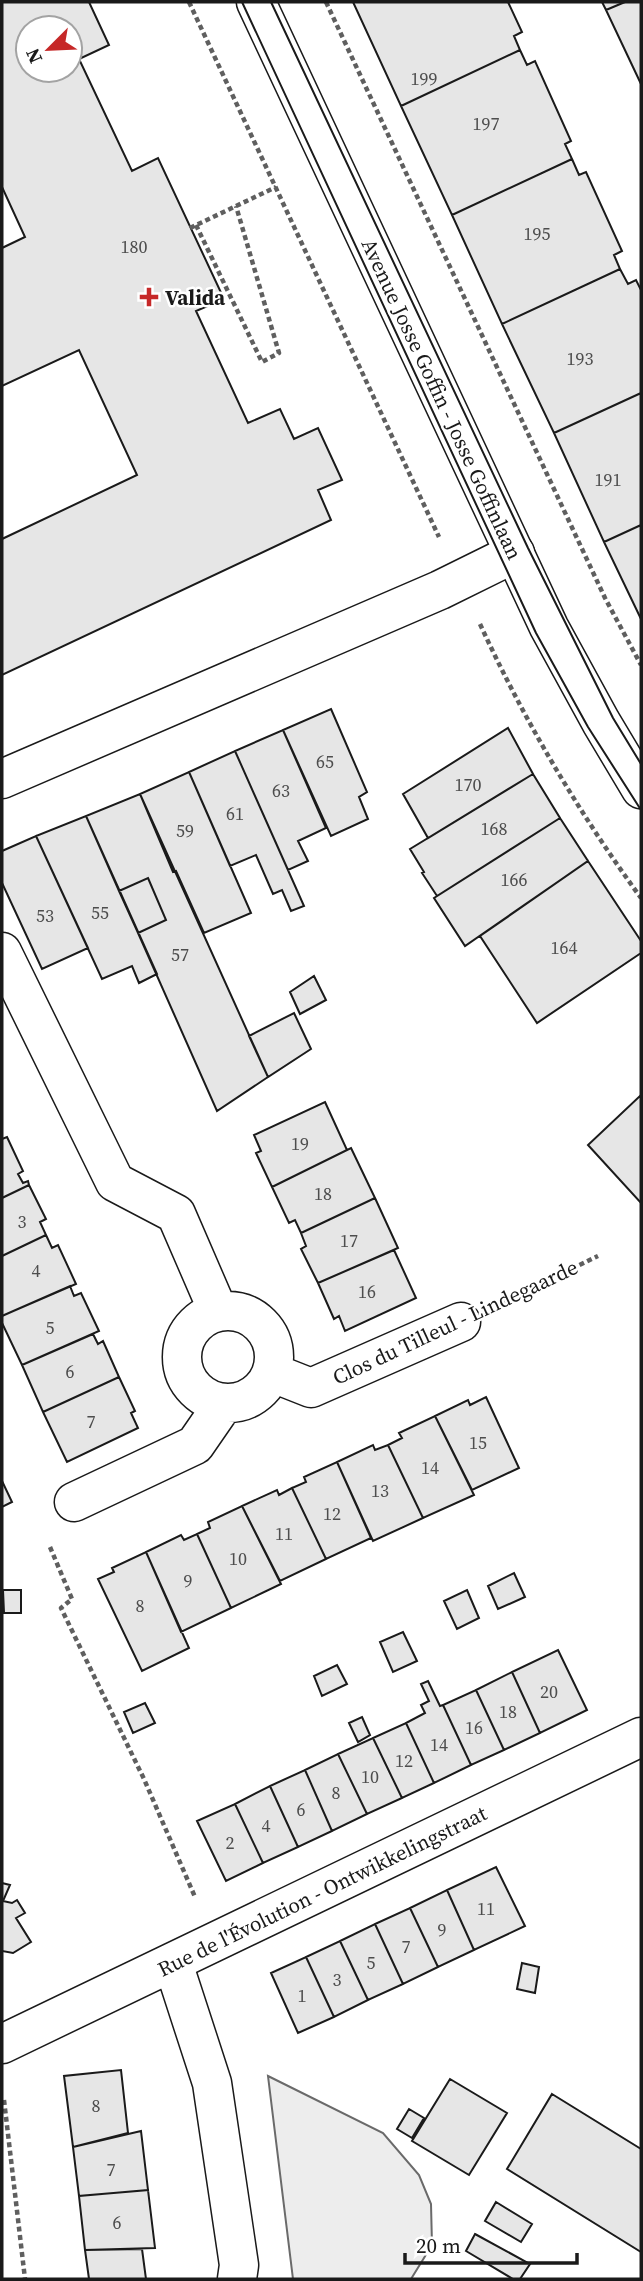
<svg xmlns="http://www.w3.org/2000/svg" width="643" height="2281" font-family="'Source Serif 4',serif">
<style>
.green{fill:#ededed;stroke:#6a6a6a;stroke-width:2}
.building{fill:#e6e6e6;stroke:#1a1a1a;stroke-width:2;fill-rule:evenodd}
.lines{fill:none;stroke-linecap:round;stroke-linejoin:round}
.minor-casing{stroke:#1a1a1a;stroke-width:41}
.major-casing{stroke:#1a1a1a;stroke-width:41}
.path{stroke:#5f5f5f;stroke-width:4.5;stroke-dasharray:5 3.5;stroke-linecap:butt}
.minor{stroke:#fff;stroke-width:38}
.major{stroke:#fff;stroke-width:38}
.tram{stroke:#1a1a1a;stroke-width:2}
.poi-dot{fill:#c62828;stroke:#fff;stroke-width:2.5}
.labels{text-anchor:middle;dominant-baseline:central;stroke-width:5;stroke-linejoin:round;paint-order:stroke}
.number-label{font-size:18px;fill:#4d4d4d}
.poi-label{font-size:21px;font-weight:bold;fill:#1a1a1a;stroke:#fff;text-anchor:start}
.street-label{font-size:21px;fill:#1a1a1a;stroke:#fff}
</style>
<rect width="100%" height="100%" fill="#fff"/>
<path class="green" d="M268 2076 383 2133 419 2175 431 2204 432 2245 411 2279H293Z"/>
<path class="building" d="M2 2H89L109 45 79 59 132 171 158 158 224 299 196 311 248 423 280 409 294 439 318 428 342 480 318 490 331 520 2 675V539L137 475 79 350 2 386V248L25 237 2 187ZM28 28H70V70H28Z
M353 2H508L522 32 514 36 520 50 401 106Z
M602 2H625L606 10Z
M625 2H641V84L606 10Z
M520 50 527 65 535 61 571 141 565 144 572 159 452 215 401 106Z
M572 159 579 175 586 172 622 251 614 255 620 269 502 324 452 215Z
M620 269 628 284 636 280 641 290V393L554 433 502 324Z
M641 393V525L604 542 554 433Z
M641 525V619L604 542Z
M331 709 367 792 359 797 368 819 331 836 283 730Z
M508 728 533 774 428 838 403 794Z
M283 730 326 828 298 841 308 861 288 870 235 751Z
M235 751 304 906 291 911 282 890 273 894 256 855 230 866 189 772Z
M189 772 251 913 204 933 176 871 173 872 140 794Z
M533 774 560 818 437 896 422 873 424 872 410 849Z
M140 794 268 1077 217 1111 138 933 166 920 148 878 119 891 86 816Z
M86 816 157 974 139 983 132 966 102 979 36 836Z
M560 818 588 861 465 946 434 898Z
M36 836 88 948 42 969 2 883V851Z
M588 861 641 941V953L537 1023 480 936Z
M148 878 166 920 138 933 119 891Z
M314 976 326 1000 300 1014 290 992Z
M294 1013 311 1049 268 1077 249 1036Z
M641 1095V1203L588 1145Z
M325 1102 347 1150 272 1187 256 1153 261 1151 254 1135Z
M7 1137 23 1171 18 1174 23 1183 28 1181 29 1185 2 1198V1139Z
M351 1148 375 1198 301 1233 295 1220 289 1223 272 1187Z
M29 1185 46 1219 40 1222 46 1235 2 1256V1198Z
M375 1198 398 1248 318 1283 301 1249 306 1246 301 1233Z
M46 1235 52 1248 58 1245 76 1284 2 1316V1256Z
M394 1250 416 1298 345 1331 339 1316 334 1319 318 1283Z
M70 1286 74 1296 81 1293 99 1331 22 1365 2 1323V1316Z
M93 1334 98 1344 103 1341 119 1377 43 1412 22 1365Z
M119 1377 135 1411 131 1413 138 1428 67 1462 43 1412Z
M486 1397 519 1468 472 1490 435 1416 468 1400 470 1405Z
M435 1416 474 1495 423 1518 388 1445 402 1438 399 1433Z
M373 1445 375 1450 388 1445 423 1518 373 1541 337 1462Z
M337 1462 371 1538 326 1559 292 1488 306 1482 304 1477Z
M2 1481 12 1502 2 1507Z
M292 1488 326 1559 280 1581 242 1506 277 1490 279 1495Z
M242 1506 281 1584 231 1608 197 1534 210 1528 208 1522Z
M197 1534 231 1608 181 1632 146 1552 181 1535 184 1540Z
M146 1552 189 1648 142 1671 98 1579 114 1572 112 1568Z
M514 1573 525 1597 498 1609 488 1586Z
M3 1590H21V1613H4Z
M467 1590 479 1618 457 1629 444 1601Z
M403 1632 417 1661 393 1672 380 1642Z
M558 1650 587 1710 540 1733 512 1672Z
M337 1665 347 1684 322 1696 314 1676Z
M512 1672 540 1733 504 1750 476 1690Z
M428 1681 440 1706 443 1705 471 1765 434 1783 406 1723 425 1713 421 1705 429 1701 421 1684Z
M476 1690 504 1750 471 1765 443 1705Z
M145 1703 155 1723 133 1733 124 1712Z
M362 1717 370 1735 358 1742 349 1723Z
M406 1723 434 1783 402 1798 373 1738Z
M373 1738 402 1798 367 1814 338 1754Z
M338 1754 367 1814 332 1831 305 1770Z
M305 1770 332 1831 298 1847 270 1786Z
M270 1786 298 1847 263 1863 235 1804Z
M235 1804 263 1863 226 1881 197 1821Z
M496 1867 525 1926 474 1950 447 1890Z
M2 1883 10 1885 3 1901 12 1903 17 1900 25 1913 16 1918 31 1942 13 1953 2 1951Z
M447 1890 474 1950 438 1967 410 1908Z
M410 1908 438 1967 403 1984 375 1924Z
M375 1924 403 1984 368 2000 340 1941Z
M340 1941 368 2000 334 2017 306 1957Z
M306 1957 334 2017 298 2033 271 1973Z
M522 1963 539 1967 535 1993 517 1989Z
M121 2070 128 2133 73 2147 64 2076Z
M450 2079 507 2113 469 2175 412 2141Z
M552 2094 641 2149V2252L507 2169Z
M409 2109 424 2118 412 2138 397 2129Z
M141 2131 148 2190 79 2196 73 2147Z
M148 2190 155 2248 85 2250 79 2196Z
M496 2202 532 2224 521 2242 485 2221Z
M475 2234 530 2264 520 2279H513L466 2251Z
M142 2249 146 2279H89L85 2250Z"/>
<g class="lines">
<defs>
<path id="minor" d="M2 779 440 590 515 553
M2 952 115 1182 176 1214 218 1311
M182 1357a46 46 0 1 1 92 0a46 46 0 1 1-92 0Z
M273 1373 311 1388 461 1322
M74 1502 195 1445 224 1403
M173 1963 212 2083 239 2265 237 2279
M2 2044 641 1737"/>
<path id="major" d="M256 2 549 627 601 722 641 789"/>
</defs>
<use href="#minor" class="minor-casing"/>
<use href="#major" class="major-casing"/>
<path class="path" d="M189 2 439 537
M326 2 605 598 641 665
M196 225 262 362 279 353 236 206
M190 228 276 187
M480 624C524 720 579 813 641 898
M503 1302 598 1256
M50 1547 72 1599 61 1608 144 1779 195 1897
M4 2100 25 2279"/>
<use href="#minor" class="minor"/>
<use href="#major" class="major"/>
<path class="tram" d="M242 2 536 633 588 727 641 810
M271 2 528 548 613 718 641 764"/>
</g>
<path class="poi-dot" d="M145.5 286.5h7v7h7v7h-7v7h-7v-7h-7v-7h7z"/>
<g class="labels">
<g class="number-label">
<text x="424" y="78">199</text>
<text x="486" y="123">197</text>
<text x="537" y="233">195</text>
<text x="134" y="246">180</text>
<text x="580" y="358">193</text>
<text x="608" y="479">191</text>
<text x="325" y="761">65</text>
<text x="468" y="784">170</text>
<text x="281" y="790">63</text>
<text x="235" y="813">61</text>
<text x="494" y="828">168</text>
<text x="185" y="830">59</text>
<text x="514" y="879">166</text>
<text x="100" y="912">55</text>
<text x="45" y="915">53</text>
<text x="564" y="947">164</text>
<text x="180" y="954">57</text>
<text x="300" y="1143">19</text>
<text x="323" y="1193">18</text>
<text x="22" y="1221">3</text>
<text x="349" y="1240">17</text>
<text x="36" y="1270">4</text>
<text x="367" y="1291">16</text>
<text x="50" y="1327">5</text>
<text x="70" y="1371">6</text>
<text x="91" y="1421">7</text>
<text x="478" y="1442">15</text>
<text x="430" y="1467">14</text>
<text x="380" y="1490">13</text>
<text x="332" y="1513">12</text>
<text x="284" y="1533">11</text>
<text x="238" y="1558">10</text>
<text x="188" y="1580">9</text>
<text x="140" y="1605">8</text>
<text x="549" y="1691">20</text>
<text x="508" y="1711">18</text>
<text x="474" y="1727">16</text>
<text x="439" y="1744">14</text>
<text x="404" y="1760">12</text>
<text x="370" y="1776">10</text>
<text x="336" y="1792">8</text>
<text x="301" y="1809">6</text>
<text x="266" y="1825">4</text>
<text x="230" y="1842">2</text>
<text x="486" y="1908">11</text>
<text x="442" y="1929">9</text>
<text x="406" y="1946">7</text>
<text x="371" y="1962">5</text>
<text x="337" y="1979">3</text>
<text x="302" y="1995">1</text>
<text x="96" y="2105">8</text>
<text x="111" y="2169">7</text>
<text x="117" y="2222">6</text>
</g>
<g class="poi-label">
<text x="165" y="297">Valida</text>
</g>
<g class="street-label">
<text transform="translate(442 399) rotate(65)">Avenue Josse Goffin - Josse Goffinlaan</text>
<text transform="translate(455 1322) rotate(-25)">Clos du Tilleul - Lindegaarde</text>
<text transform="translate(322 1891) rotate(-26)">Rue de l'Évolution - Ontwikkelingstraat</text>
</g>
</g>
<rect width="643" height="2281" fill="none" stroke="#1a1a1a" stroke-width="7"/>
<g transform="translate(49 49) rotate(246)"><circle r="33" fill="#ffffff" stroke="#a3a3a3" stroke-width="2"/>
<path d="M0-5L12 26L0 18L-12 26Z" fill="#c62828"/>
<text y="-10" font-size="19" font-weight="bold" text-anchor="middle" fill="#1a1a1a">N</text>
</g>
<path d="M405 2253v10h172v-10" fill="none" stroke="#1a1a1a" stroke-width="3.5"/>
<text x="416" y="2253" font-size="21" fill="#1a1a1a" stroke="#ffffff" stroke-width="5" paint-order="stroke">20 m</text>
</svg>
